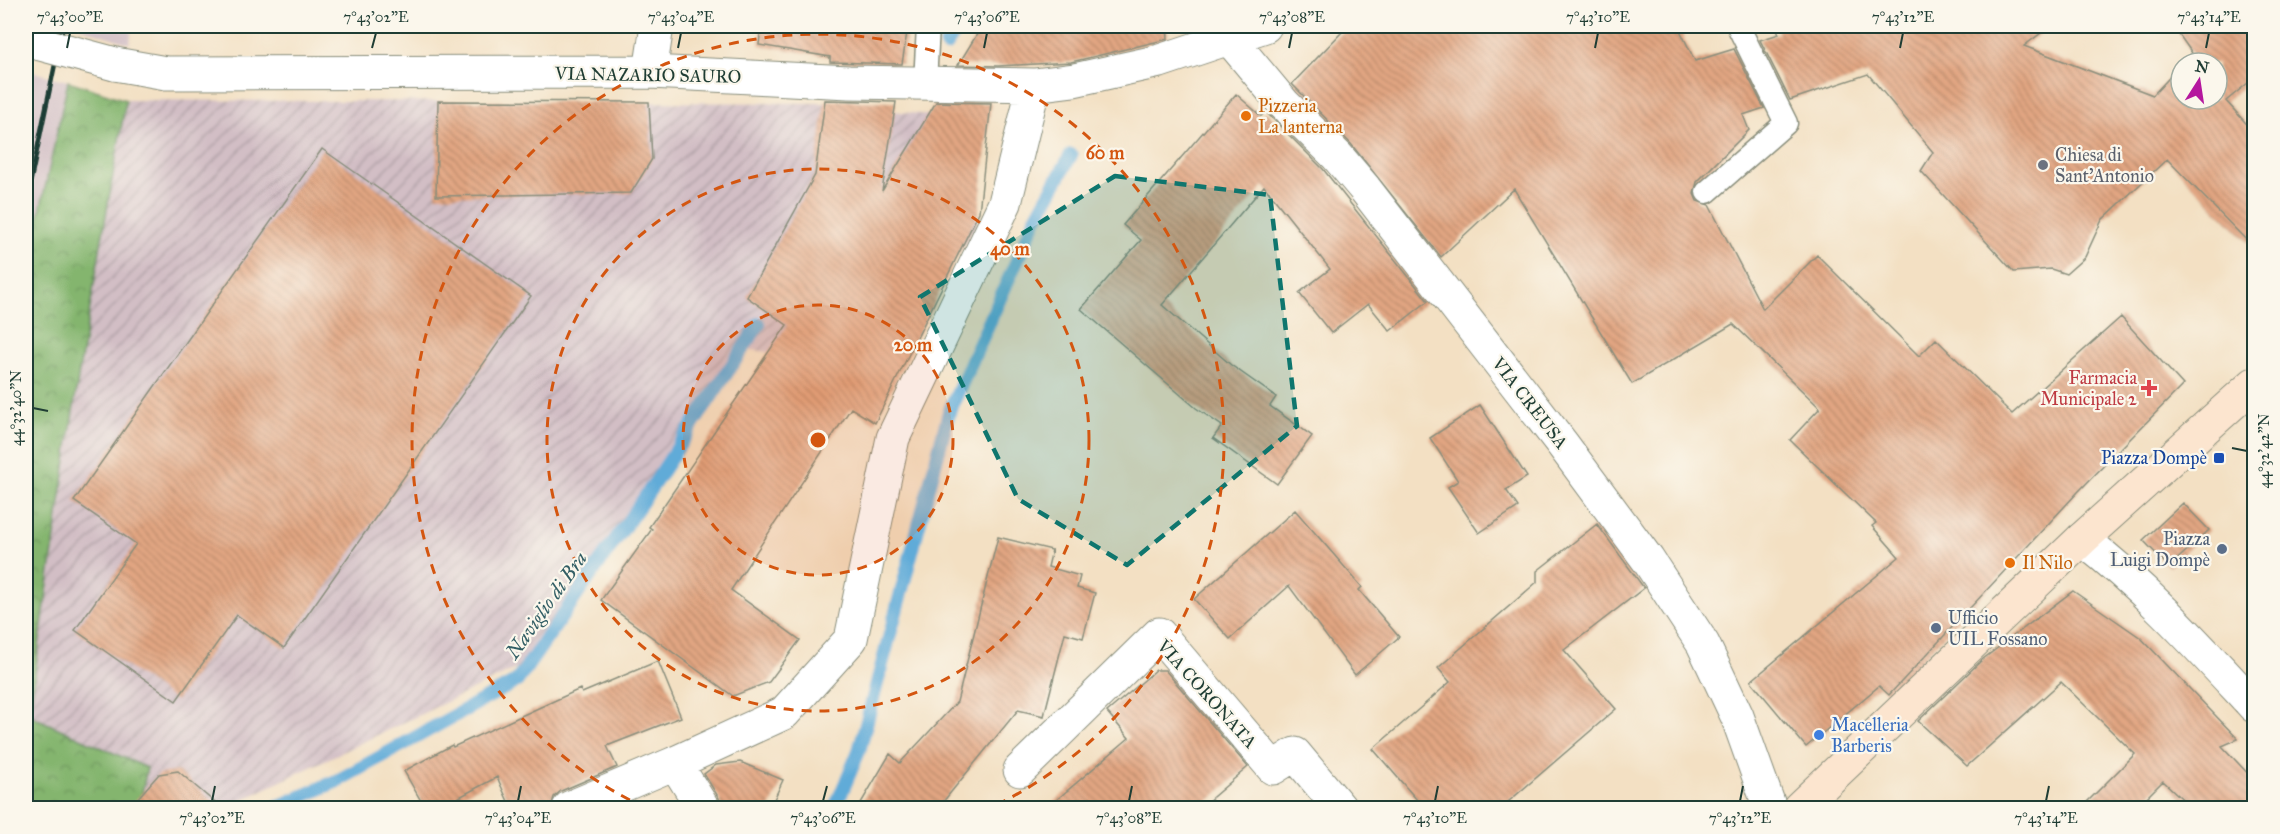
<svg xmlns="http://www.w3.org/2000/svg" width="2280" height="834" font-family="'IM FELL Great Primer',serif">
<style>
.industrial{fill:url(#industrial-furrows)}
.railway{fill:#d2bec5}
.forest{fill:url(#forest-crowns);stroke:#527951;stroke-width:1.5}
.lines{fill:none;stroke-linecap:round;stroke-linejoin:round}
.stream{stroke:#60abd8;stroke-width:14}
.building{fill:url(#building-back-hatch)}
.lane-casing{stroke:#898e7c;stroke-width:25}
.street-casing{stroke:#898e7c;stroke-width:35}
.secondary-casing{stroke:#898e7c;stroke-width:35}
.lane{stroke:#fff;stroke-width:22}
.street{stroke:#fff;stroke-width:33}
.secondary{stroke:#fce5cf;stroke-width:33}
.rail{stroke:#1f3d34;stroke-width:4.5}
.street-bridge-casing{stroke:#898e7c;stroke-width:35;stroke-linecap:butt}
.street-bridge{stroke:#fff;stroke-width:33}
.marked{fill:#0f766e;fill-opacity:0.2;stroke:#0f766e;stroke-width:4.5;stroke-dasharray:12 8;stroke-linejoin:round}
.ticks{fill:none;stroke:#1f3d34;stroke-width:2}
.ring{fill:none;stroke:#d45610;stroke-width:3;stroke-dasharray:10 8}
.food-dot{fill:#e8710a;stroke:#fbf7ec;stroke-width:2}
.worship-dot{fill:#6b7280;stroke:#fbf7ec;stroke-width:2}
.health-dot{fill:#e0444e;stroke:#fbf7ec;stroke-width:2}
.transit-dot{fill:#1a4fb4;stroke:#fbf7ec;stroke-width:2}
.service-dot{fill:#5c6f8a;stroke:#fbf7ec;stroke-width:2}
.shop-dot{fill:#3f7fe0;stroke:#fbf7ec;stroke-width:2}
.labels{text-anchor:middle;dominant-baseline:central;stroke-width:4.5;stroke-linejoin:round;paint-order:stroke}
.street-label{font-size:18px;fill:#1f3d34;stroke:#fbf7ec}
.food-label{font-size:18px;fill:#c56008;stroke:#fbf7ec;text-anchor:start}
.worship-label{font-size:18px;fill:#5b616d;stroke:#fbf7ec;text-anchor:start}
.health-label{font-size:18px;fill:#be3a42;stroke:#fbf7ec;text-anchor:end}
.transit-label{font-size:18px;fill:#164399;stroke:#fbf7ec;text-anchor:end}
.service-label{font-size:18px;fill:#4e5e75;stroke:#fbf7ec;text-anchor:end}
.shop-label{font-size:18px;fill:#366cbe;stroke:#fbf7ec;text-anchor:start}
.water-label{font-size:20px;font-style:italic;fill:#325e65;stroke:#fbf7ec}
.centre{fill:#d45610;stroke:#fbf7ec;stroke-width:3}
.ring-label{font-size:18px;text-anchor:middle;font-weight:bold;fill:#d45610;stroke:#fbf7ec;stroke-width:4.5;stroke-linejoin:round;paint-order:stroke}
.neatline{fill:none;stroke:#1f3d34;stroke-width:2}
.ticks-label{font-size:15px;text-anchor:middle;fill:#1f3d34}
</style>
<defs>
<pattern id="industrial-furrows" width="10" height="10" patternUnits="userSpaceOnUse" patternTransform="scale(1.5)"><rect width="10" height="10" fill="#d2bec5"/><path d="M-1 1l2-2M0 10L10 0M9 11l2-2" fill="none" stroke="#aa9ca1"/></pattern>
<pattern id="forest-crowns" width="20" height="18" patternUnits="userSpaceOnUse" patternTransform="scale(1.5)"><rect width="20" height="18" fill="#84b56e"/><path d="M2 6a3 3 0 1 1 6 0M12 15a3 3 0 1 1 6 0" fill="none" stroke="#6b945b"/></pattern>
<pattern id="building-back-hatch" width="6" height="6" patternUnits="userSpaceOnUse" patternTransform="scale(1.5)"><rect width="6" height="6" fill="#e2a682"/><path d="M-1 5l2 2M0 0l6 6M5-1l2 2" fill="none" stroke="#b7886b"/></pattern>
</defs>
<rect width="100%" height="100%" fill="#fbf7ec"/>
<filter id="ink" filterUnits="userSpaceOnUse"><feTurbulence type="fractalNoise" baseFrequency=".0167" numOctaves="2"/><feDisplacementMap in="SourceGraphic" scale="12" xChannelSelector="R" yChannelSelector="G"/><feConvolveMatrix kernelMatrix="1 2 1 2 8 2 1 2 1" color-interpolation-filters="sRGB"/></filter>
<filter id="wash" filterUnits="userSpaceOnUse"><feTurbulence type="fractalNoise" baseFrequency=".008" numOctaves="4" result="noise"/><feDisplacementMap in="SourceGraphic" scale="24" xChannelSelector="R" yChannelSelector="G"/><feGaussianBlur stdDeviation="1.35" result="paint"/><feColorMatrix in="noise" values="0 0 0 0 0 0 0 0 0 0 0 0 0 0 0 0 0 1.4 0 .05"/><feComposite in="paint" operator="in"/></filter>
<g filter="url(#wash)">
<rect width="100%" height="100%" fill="#f3e0c3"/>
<path class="industrial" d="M126 100 824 103 989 122 977 225 956 258 875 423 767 352 743 349 530 662 225 808H139L147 768 29 715 79 371Z"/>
<path class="railway" d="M76 26H132L130 44Z
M26 70 68 81 26 276Z"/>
<path class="forest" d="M68 81 126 100 79 371 29 715 147 768 139 808H26V276Z"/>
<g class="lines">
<path class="stream" d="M946 45 959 26
M275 808 337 781 517 681 648 493 759 324
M835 808 859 751 949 412 1036 218 1071 155"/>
</g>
<g id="blocks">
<path class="building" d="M761 26H908L902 64 830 62V57L759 45Z
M982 26H1167L1168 39 1071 62 998 66 958 65Z
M1357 26H1678L1695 61 1734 49 1764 108 1743 115 1749 130 1697 182 1694 194 1697 201 1709 205 1763 309 1817 255 1919 356 1936 339 2012 414 2121 317 2183 385 2078 492 1889 695 1879 686 1806 747 1751 681 1899 557 1872 526 1876 523 1790 440 1820 408 1733 324 1632 384 1514 189 1441 257 1351 144 1292 84 1344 30Z
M1776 26H2050L2024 46 2153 95 2181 65V99H2217V63H2183L2192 53 2173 26H2254V78L2226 101 2254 132V248L2167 159 2102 220 2085 257 2066 274 2051 269 2014 272 1921 171 1933 152 1868 74 1790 100 1760 40 1779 34Z
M1236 94 1261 116 1266 112 1323 169 1428 301 1390 331 1368 304 1331 333 1299 293 1330 269 1264 186 1162 305 1231 365 1276 397 1270 406 1312 436 1277 484 1213 438 1222 426 1196 408 1081 309 1141 240 1123 225Z
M825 100 896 102 882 191 936 102 991 103 979 212 875 423 851 408 731 590 800 640 769 682 733 696 601 600 652 529 649 527 787 325 747 297 815 175Z
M438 101 649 102 652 159 631 193 436 196Z
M322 149 531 296 284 648 237 615 176 701 75 630 136 544 74 501Z
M1480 405 1527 477 1506 490 1518 507 1479 533 1448 487 1458 481 1430 438Z
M2183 503 2209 530 2169 567 2143 540Z
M1295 510 1362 587 1359 590 1399 637 1355 675 1289 586 1230 639 1194 599Z
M1597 524 1644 588 1564 650 1616 709 1501 808H1424L1373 749 1450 682 1438 668 1537 582V571Z
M998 537 1052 550 1048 567 1080 576 1077 588 1095 593 1083 638 1065 633 1044 716 1018 710 938 808H858L890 754 900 763 957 702Z
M2073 591 2141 638 2238 739 2222 746 2254 780V808H2192L2163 781 2136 808H2081L2135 754 2061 682 1967 766 1918 721 1983 659Z
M658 661 681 717 607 746 617 767 561 791 554 797 551 808H511L497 777 439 808H425L404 771 452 745 453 747 580 689 582 693Z
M1156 670H1165L1248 767 1200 808H1047L1129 738 1107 712Z
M740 762 783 780 770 808H722L719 798 704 774 716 765Z
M178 771 221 808H129L159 774Z"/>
</g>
</g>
<g filter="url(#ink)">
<use href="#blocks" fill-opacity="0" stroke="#898e7c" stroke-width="1.5"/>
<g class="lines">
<defs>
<path id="lane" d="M925 83 928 26
M1707 192 1786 123 1738 26"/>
<path id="street" d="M1229 38 1284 104 1337 156 1365 189 1563 445 1648 560 1703 644 1737 716 1770 808
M115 64 166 73 650 72 849 82 1034 85 1074 80 1160 61 1265 26
M650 72 657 26
M2082 539C2146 588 2199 647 2254 706
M1020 770 1159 634 1273 768 1295 754 1340 808
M569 808 675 763
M703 808 675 763 784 713 851 639 893 438 1005 203 1034 85"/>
<path id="secondary" d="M1799 808 2082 539 2254 384"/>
</defs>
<use href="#lane" class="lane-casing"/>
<use href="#street" class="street-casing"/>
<use href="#secondary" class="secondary-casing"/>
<use href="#lane" class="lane"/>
<use href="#street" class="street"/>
<use href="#secondary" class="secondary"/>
<path class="rail" d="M26 54 32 26
M26 203 63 26"/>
<defs>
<path id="street-bridge" d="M26 40 115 64"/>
</defs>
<use href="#street-bridge" class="street-bridge-casing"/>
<use href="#street-bridge" class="street-bridge"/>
</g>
</g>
<path class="marked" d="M1115 176 1270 195 1297 426 1127 565 1018 499 920 297Z"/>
<path class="ticks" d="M67 48 70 33M372 48 376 33M678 48 681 33M984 48 987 33M1289 48 1292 33M1595 48 1598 33M1900 48 1903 33M2206 48 2209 33M33 408 48 411M2232 448 2247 451M212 801 215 786M518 801 521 786M823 801 827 786M1129 801 1132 786M1435 801 1438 786M1740 801 1743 786M2046 801 2049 786"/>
<circle cx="818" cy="440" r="135" fill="#d45610" fill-opacity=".12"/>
<g class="ring">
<circle cx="818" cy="440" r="135"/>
<circle cx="818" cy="440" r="271"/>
<path d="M646 808A406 406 0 1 1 990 808"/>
</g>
<g class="food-dot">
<circle cx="1246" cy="116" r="6"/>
<circle cx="2010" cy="563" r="6"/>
</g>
<circle class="worship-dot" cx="2043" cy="165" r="6"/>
<path class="health-dot" d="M2146 379h6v6h6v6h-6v6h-6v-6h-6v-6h6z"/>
<rect class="transit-dot" x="2213" y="452" width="12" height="12" rx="3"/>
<g class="service-dot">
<circle cx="2222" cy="549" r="6"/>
<circle cx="1936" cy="628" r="6"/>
</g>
<circle class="shop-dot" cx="1819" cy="735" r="6"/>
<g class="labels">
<g class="street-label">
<text transform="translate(648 75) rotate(1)">VIA NAZARIO SAURO</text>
<text transform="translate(1530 403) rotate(52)">VIA CREUSA</text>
<text transform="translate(1207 694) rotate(48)">VIA CORONATA</text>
</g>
<g class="food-label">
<text x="1258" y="106">Pizzeria<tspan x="1258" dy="21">La lanterna</tspan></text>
<text x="2022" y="563">Il Nilo</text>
</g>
<g class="worship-label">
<text x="2055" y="155">Chiesa di<tspan x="2055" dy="21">Sant'Antonio</tspan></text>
</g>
<g class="health-label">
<text x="2137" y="378">Farmacia<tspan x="2137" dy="21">Municipale 2</tspan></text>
</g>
<g class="transit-label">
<text x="2207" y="458">Piazza Dompè</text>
</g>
<g class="service-label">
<text x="2210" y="539">Piazza<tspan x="2210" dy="21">Luigi Dompè</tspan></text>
<text x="1948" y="618" text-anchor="start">Ufficio<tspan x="1948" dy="21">UIL Fossano</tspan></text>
</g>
<g class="shop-label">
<text x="1831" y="725">Macelleria<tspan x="1831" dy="21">Barberis</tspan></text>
</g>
<g class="water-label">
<text transform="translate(546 605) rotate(-55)">Naviglio di Bra</text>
</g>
</g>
<circle cx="818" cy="440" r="9" class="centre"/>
<g class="ring-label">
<text x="1105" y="159">60 m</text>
<text x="1010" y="255">40 m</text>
<text x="913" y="351">20 m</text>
</g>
<rect width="2280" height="834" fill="none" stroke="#fbf7ec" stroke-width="66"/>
<g transform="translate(2199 81) rotate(12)"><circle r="28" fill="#fbf7ec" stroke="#a3ada2" stroke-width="1.5"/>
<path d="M0-4.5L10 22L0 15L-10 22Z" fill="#b5179e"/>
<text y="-9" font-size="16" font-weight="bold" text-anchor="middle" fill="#1f3d34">N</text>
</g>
<rect x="33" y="33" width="2214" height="768" class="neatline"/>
<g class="ticks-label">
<text x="70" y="22">7°43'00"E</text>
<text x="376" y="22">7°43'02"E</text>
<text x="681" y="22">7°43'04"E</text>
<text x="987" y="22">7°43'06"E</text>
<text x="1292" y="22">7°43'08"E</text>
<text x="1598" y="22">7°43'10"E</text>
<text x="1903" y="22">7°43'12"E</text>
<text x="2209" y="22">7°43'14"E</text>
<text transform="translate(16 408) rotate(-90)" y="5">44°32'40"N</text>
<text transform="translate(2264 451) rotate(-90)" y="5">44°32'42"N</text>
<text x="212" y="823">7°43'02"E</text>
<text x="518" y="823">7°43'04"E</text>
<text x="823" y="823">7°43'06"E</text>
<text x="1129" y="823">7°43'08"E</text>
<text x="1435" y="823">7°43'10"E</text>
<text x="1740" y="823">7°43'12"E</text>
<text x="2046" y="823">7°43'14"E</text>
</g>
</svg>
